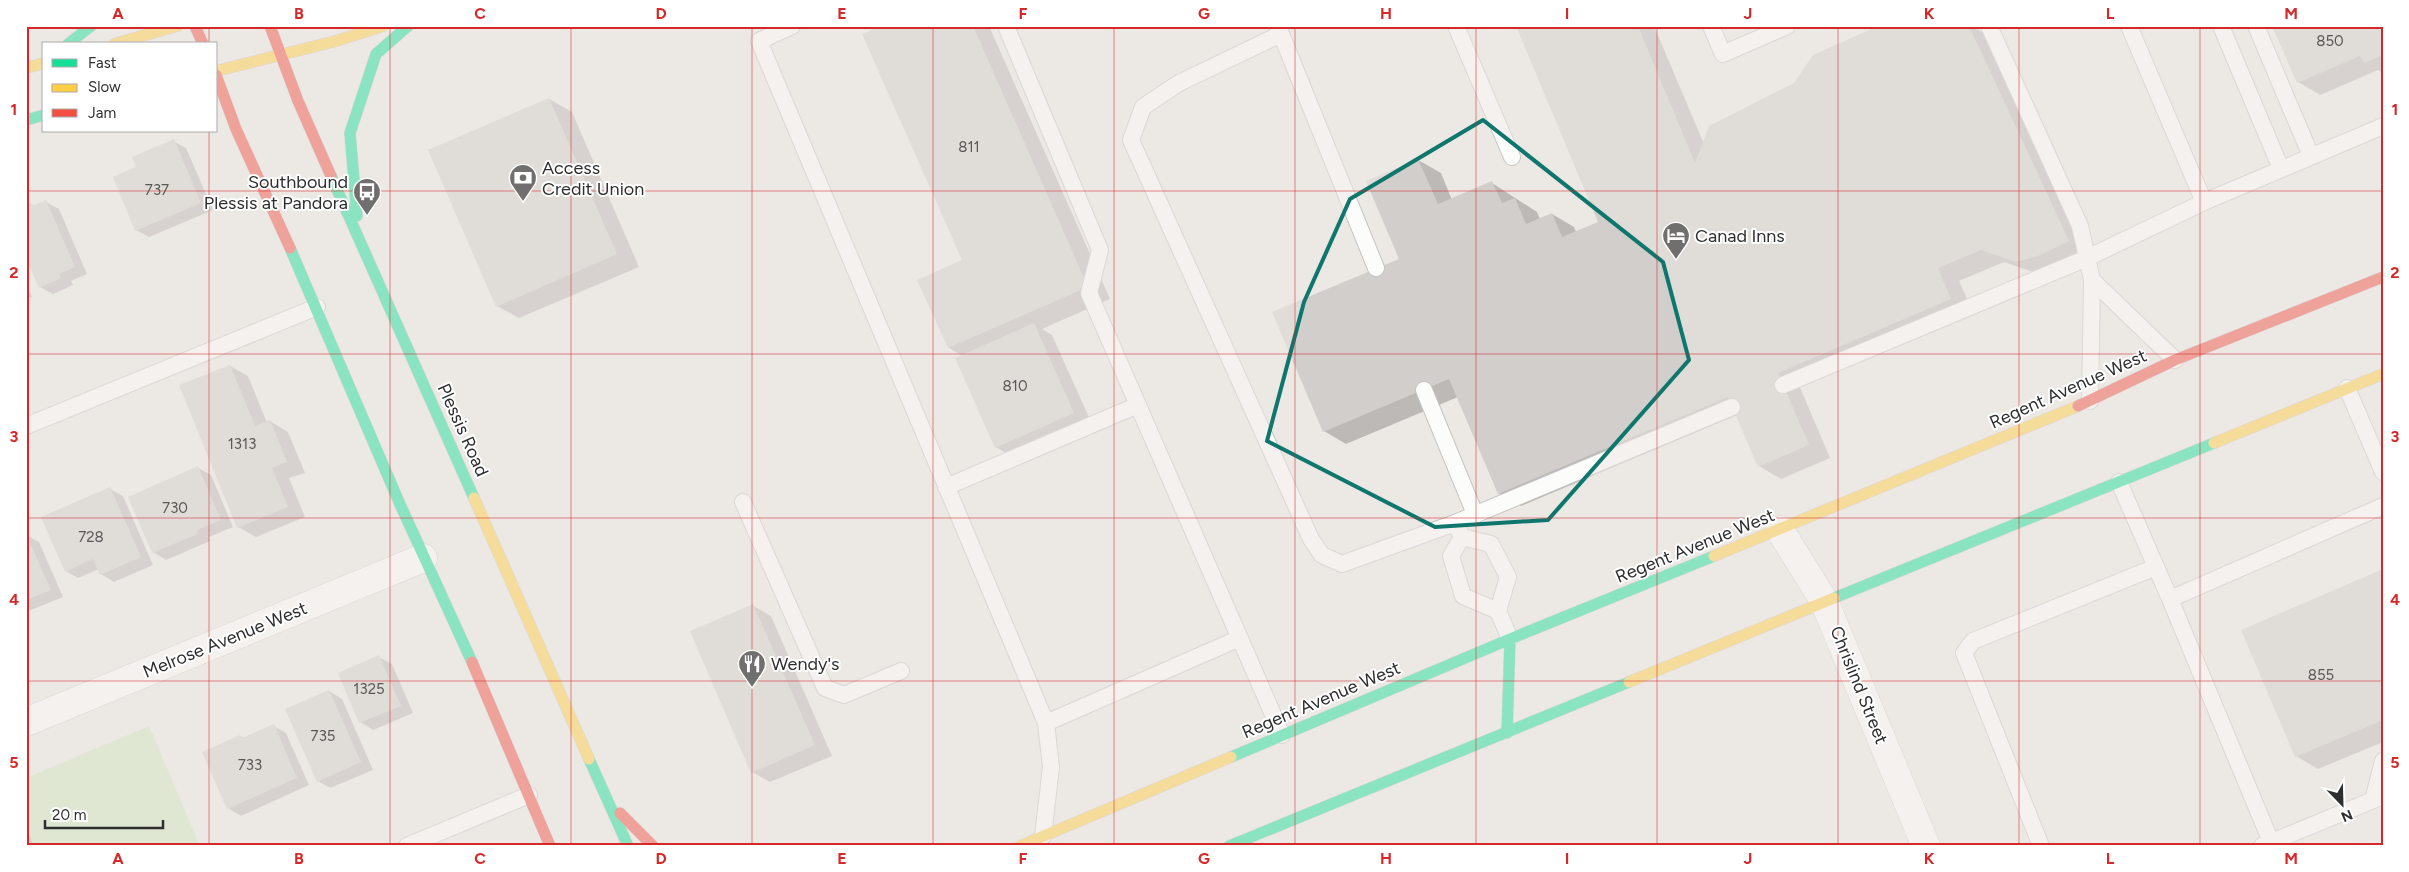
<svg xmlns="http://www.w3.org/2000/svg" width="2409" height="872" font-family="Figtree,sans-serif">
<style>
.green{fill:#cee6be}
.shadow{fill:#0003}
.building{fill:#d1cecb}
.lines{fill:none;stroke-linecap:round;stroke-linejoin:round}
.lane-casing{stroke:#c5c4c5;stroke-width:18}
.street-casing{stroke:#c5c4c5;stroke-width:29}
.fast-casing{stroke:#c5c4c5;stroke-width:12}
.slow-casing{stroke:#c5c4c5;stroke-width:12}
.jam-casing{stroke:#c5c4c5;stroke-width:12}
.lane{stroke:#fcfcfb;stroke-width:16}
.street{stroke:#fcfcfb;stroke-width:28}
.fast{stroke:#16e098;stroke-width:11}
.slow{stroke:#ffcf43;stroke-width:11}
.jam{stroke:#f24e42;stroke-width:11}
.marked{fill:none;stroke:#0f766e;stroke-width:4;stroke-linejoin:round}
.grid{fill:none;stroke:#d62828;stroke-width:1;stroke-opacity:0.55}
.labels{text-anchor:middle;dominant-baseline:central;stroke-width:4;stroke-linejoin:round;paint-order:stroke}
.number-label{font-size:15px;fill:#585857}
.poi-label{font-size:18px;fill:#2e2e2e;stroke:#fff;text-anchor:start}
.street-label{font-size:18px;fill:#2e2e2e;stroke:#fff}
.neatline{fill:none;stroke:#d62828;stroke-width:2}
.grid-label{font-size:16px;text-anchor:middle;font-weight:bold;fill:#d62828}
</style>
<rect width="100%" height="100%" fill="#ece8e4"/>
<path class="green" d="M149 726 200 846H34L26 828V778Z"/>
<path class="shadow" d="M884 26H989L1110 299 1042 329 1052 335 1092 424 1014 458 996 447 957 359 963 356 949 348 964 261Z
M1517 26H1654L1704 144 1946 26H1971L1990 37 2090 254 2039 274 2004 262 1959 281 1973 312 1799 385 1830 458 1781 479 1759 466 1737 415 1521 506 1499 493 1458 397 1346 444 1324 431 1401 259 1418 160 1441 173 1452 200 1492 183 1537 212 1540 219 1552 214 1574 227 1576 232 1600 222Z
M2383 26V73L2378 70 2320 95 2298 82Z
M549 99 572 112 639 267 519 318 497 306Z
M173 141 186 148 213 210 149 237 136 230 138 168Z
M46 202 59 209 87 274 71 281 73 285 53 294 40 287 31 204 35 206Z
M26 283 32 297 26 299Z
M230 366 248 376 267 423 270 421 288 432 305 473 289 478 305 517 256 537 238 527Z
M198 468 211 475 233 527 209 537 210 541 166 560 153 552Z
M110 489 123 496 153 565 114 582 101 574 99 569 78 578 66 571Z
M26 535 39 542 63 597 26 612Z
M2383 571V742L2318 769 2296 756Z
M753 606 771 616 832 756 770 782 752 772Z
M379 657 392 664 413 713 373 730 360 722Z
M329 691 342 699 373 770 330 788 318 781Z
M274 726 286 733 309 785 241 816 228 808 240 736 244 738Z
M26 832 29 834 34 846H26Z"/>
<path class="building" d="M881 26H973L1088 287 948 348 917 280 962 260 862 34Z
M1516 26H1638L1695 163 1709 126 1794 83 1813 55 1878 26H1969L2069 241 2038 256 2016 262 1981 250 1938 268 1951 299 1778 373 1809 445 1758 467 1728 397 1498 494 1449 379 1323 432 1272 312 1399 259 1366 181 1418 159 1438 204 1492 181 1502 203 1515 198 1526 224 1552 213 1562 237 1598 222Z
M2272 26H2383V55L2364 63 2360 56 2297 83Z
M549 98 617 254 496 307 428 150Z
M174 139 201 203 135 231 113 177 136 167 132 157Z
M46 200 75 267 59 274 61 278 39 288 26 258V205L31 203 32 206Z
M1034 323 1074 413 995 448 955 358Z
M230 365 255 426 270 420 287 462 272 468 288 507 237 528 179 385Z
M198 466 221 520 197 530 198 534 152 553 128 497Z
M110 487 141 557 100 575 93 559 65 572 41 517Z
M26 534 51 590 26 600Z
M2383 569V720L2295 757 2241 630Z
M753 604 815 745 751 773 690 631Z
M379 655 401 706 359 723 338 673Z
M329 690 361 762 317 782 285 709Z
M274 724 297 778 227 809 202 752 240 735 242 738Z"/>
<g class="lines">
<defs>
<path id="lane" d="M792 26 759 41 1046 723 1051 767 1043 836
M1006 26 1100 250 1089 293 1282 735
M1278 26 1281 34 1179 83 1143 107 1131 140 1311 539 1322 555 1342 564 1455 523 1732 407
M1456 26 1512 157
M1711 26 1723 54 1787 26
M1989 26 2080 226 2092 280 2090 401
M2129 26 2204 202
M2221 26 2281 169
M2256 26 2311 156
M1281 34 1376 268
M2092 280 2175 360
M1783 385 2087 258 2204 202 2383 126
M2347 388 2383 472
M1424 390 1475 514
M26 426 317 307
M2119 482 2170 599
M946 487 1138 405
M743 502 825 688 844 695 901 671
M1455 523 1462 537 1491 544 1508 577 1498 611 1510 639
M1462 537 1451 556 1463 596 1498 611
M1046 723 1240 638
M2373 800 2383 761
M2271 842 2170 599 2383 506
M407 846 529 795
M2041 846 1964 653 1973 641 2156 567
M2262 846 2383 796"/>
<path id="street" d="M1780 530 1824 601 1926 846
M26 722 423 558"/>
<path id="fast" d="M68 44 91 26
M26 120 44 115
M331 176 474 498
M357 216 350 133 376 54 408 26
M290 248 399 502 472 662
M1834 598 2214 443
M1507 733 1510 639
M1231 757 1510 639 1714 556
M589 759 628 846
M1229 846 1629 682"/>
<path id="slow" d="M114 44 177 26
M26 68 44 63
M216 71 336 41 383 26
M2214 443 2383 374
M474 498 589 759
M1714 556 2078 406
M1629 682 1834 598
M1020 846 1231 757"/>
<path id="jam" d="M195 26 203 44
M270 26 298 101 331 176
M216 75 236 129 290 248
M2078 406 2175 360 2383 277
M472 662 550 846
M620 813 653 846"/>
</defs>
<use href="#lane" class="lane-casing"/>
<use href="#street" class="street-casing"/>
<use href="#fast" class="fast-casing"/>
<use href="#slow" class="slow-casing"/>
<use href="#jam" class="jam-casing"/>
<use href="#lane" class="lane"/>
<use href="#street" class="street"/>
<use href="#fast" class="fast"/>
<use href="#slow" class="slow"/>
<use href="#jam" class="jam"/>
</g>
<path d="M0 0H2409V872H0ZM1483 120 1663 262 1689 360 1548 520 1435 527 1267 441 1304 302 1350 199Z" fill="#ece8e4" fill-opacity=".55" fill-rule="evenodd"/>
<path class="marked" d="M1483 120 1663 262 1689 360 1548 520 1435 527 1267 441 1304 302 1350 199Z"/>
<path class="grid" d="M209 26V44M390 26V846M571 26V846M752 26V846M933 26V846M1114 26V846M1295 26V846M1476 26V846M1657 26V846M1838 26V846M2019 26V846M2200 26V846M209 131V846M26 191H2383M26 354H2383M26 518H2383M26 681H2383"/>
<defs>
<symbol id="bank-pin" viewBox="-11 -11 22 30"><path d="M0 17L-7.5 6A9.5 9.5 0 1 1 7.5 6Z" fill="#706f6e" stroke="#fff"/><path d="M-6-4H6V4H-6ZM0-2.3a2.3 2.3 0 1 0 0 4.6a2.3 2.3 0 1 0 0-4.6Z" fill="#fff"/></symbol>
<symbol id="bus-pin" viewBox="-11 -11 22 30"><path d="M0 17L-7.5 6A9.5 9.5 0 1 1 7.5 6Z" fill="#706f6e" stroke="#fff"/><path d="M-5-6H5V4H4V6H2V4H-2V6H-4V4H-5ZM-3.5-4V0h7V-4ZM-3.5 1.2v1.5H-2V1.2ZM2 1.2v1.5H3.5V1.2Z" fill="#fff"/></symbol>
<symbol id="hotel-pin" viewBox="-11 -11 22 30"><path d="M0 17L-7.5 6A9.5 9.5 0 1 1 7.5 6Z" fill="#706f6e" stroke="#fff"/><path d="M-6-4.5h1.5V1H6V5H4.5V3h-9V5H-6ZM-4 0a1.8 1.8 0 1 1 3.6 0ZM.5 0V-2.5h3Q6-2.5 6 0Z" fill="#fff"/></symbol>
<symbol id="restaurant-pin" viewBox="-11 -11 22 30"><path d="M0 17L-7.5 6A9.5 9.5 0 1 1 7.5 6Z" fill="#706f6e" stroke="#fff"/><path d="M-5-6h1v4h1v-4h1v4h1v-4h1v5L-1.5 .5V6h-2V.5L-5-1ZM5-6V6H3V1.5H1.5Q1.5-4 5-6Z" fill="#fff"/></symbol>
</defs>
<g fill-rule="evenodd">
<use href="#bank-pin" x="507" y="162" width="32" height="43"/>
<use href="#bus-pin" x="351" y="176" width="32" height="43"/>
<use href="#hotel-pin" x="1660" y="220" width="32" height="43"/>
<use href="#restaurant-pin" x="736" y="648" width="32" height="43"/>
</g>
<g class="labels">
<g class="number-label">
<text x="2330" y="41">850</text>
<text x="969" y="147">811</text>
<text x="157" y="190">737</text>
<text x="1015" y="386">810</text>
<text x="242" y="444">1313</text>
<text x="175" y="508">730</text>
<text x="91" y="537">728</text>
<text x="2321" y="675">855</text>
<text x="369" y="689">1325</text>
<text x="323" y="736">735</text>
<text x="250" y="765">733</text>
</g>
<g class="poi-label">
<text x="542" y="168">Access<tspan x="542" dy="21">Credit Union</tspan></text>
<text x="348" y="182" text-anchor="end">Southbound<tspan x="348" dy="21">Plessis at Pandora</tspan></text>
<text x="1695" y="236">Canad Inns</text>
<text x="771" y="664">Wendy's</text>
</g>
<g class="street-label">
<text transform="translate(2068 389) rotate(-24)">Regent Avenue West</text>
<text transform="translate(463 430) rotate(66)">Plessis Road</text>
<text transform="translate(1695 546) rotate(-22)">Regent Avenue West</text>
<text transform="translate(225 640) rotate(-22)">Melrose Avenue West</text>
<text transform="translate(1859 685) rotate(68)">Chrislind Street</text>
<text transform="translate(1321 700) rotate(-23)">Regent Avenue West</text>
</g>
</g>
<rect width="2409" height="872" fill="none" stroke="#ffffff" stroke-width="55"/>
<rect x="42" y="42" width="175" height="90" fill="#ffffff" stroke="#ababab"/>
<rect x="52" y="59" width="25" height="8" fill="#16e098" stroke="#ababab"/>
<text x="88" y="68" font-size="15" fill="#2e2e2e">Fast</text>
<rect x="52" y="84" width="25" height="8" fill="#ffcf43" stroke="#ababab"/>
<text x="88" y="92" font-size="15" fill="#2e2e2e">Slow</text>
<rect x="52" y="109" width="25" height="8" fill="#f24e42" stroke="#ababab"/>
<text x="88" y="118" font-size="15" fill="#2e2e2e">Jam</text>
<g transform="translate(2342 804) rotate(157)" stroke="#ffffff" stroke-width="4" paint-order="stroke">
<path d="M0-4L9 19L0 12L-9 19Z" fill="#2e2e2e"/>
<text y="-8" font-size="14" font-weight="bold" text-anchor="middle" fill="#2e2e2e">N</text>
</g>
<path d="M45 820v8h118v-8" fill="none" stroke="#2e2e2e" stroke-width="2.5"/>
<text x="52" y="820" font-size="15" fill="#2e2e2e" stroke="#ffffff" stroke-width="4" paint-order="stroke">20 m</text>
<rect x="28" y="28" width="2354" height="816" class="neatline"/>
<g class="grid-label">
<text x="118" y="19">A</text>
<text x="299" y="19">B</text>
<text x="480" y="19">C</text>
<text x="661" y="19">D</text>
<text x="842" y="19">E</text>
<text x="1023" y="19">F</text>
<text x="1204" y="19">G</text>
<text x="1386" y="19">H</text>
<text x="1567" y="19">I</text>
<text x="1748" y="19">J</text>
<text x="1929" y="19">K</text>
<text x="2110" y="19">L</text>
<text x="2291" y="19">M</text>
<text x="14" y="115">1</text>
<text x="2395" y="115">1</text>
<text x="14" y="278">2</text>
<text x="2395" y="278">2</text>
<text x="14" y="442">3</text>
<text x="2395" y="442">3</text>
<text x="14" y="605">4</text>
<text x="2395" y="605">4</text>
<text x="14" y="768">5</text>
<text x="2395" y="768">5</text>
<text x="118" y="864">A</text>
<text x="299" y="864">B</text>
<text x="480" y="864">C</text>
<text x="661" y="864">D</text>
<text x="842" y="864">E</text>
<text x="1023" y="864">F</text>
<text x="1204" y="864">G</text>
<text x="1386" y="864">H</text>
<text x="1567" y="864">I</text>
<text x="1748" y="864">J</text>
<text x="1929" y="864">K</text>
<text x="2110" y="864">L</text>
<text x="2291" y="864">M</text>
</g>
</svg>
